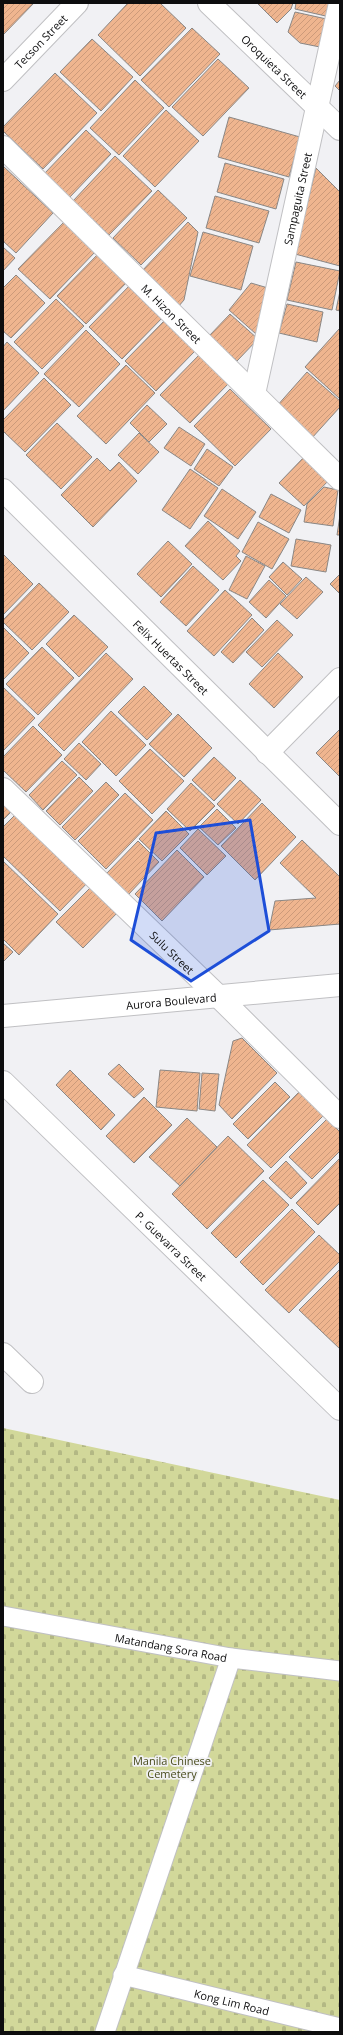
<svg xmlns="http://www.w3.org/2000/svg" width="343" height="2035" font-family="'Open Sans',sans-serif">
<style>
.cemetery{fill:url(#cemetery-stones)}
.building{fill:url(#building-hatch);stroke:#8a8785}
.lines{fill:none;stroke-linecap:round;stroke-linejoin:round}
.service-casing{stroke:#c0c0c3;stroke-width:21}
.minor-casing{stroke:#c0c0c3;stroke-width:24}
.secondary-casing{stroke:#c0c0c3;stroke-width:24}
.service{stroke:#fff;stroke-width:19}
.minor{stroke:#fff;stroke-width:22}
.secondary{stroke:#fff;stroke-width:22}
.marked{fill:#1d4ed8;fill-opacity:0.2;stroke:#1d4ed8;stroke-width:3;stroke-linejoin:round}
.labels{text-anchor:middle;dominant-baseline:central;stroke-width:3.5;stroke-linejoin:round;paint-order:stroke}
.street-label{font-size:11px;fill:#0d0d0e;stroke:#f1f1f4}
.park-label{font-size:11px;fill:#484b1b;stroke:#f1f1f4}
</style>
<defs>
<pattern id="cemetery-stones" width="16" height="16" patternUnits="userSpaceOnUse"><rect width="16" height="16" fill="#d2d89a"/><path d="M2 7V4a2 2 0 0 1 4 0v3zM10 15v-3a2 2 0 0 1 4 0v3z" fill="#b3b884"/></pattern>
<pattern id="building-hatch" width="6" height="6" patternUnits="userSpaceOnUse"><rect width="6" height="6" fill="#efb58f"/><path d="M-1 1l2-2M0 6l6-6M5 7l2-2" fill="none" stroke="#cc9a7a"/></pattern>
</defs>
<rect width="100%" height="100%" fill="#f1f1f4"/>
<path class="cemetery" d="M3 1428 340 1500V2032H3Z"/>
<path class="building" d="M3 3H34L3 35Z
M128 3H160L186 28 140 76 98 35Z
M257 3H293L291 9 277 23Z
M296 3H334L330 17 295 9Z
M295 12 331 20 325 48 300 43 288 32Z
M192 28 220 54 169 107 141 80Z
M92 39 133 77 101 111 60 72Z
M218 59 249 88 203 136 172 107Z
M55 73 97 113 43 169 3 131V127Z
M135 80 164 108 119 155 90 128Z
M340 80V91L335 86Z
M166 110 199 141 155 187 123 156Z
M229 117 300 137 289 177 218 157Z
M86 130 111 154 69 198 44 174Z
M115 156 152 191 109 235 73 201Z
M225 163 284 179 276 209 217 192Z
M3 166 53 213 16 253 3 241Z
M316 168 340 192V266L295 254Z
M158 190 187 218 141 265 113 238Z
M215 196 269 211 259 243 206 228Z
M65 221 96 251 50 299 18 269Z
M188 222 198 232 184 300 178 307 141 272Z
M203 232 253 246 241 290 190 276Z
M3 247 15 258 3 271Z
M101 251 130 279 86 324 57 296Z
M296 262 340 271 332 310 287 300Z
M16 275 45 303 11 338 3 331V288Z
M134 281 167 313 122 359 89 327Z
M251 283 268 288 256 334 229 310Z
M340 291V311L336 310Z
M56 299 84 326 42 369 14 342Z
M287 304 323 312 317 342 279 333Z
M230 314 258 339 237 361 209 336Z
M165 320 196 350 156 391 125 361Z
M339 329 340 331V399L305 367Z
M86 330 120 364 79 407 44 374Z
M7 342 39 373 3 411V347Z
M201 353 230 382 190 423 160 395Z
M126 365 155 393 106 444 77 416Z
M307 372 340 401V407L311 439 276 407Z
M44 378 71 405 25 452 3 431V420Z
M230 389 271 429 235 466 194 426Z
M147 405 167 424 149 442 130 423Z
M57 423 92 457 61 489 26 455Z
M179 427 205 444 191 466 164 448Z
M139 433 159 452 138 474 118 455Z
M207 449 233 467 219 486 194 469Z
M306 455 330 479 304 506 279 483Z
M97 458 110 471 119 462 137 481 93 527 61 495Z
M190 469 218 488 190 529 162 510Z
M324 487 338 490 333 526 304 522 307 504Z
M222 489 256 512 238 539 204 516Z
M271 494 301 510 289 533 259 517Z
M340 515V535H337Z
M208 521 240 551 236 556 241 561 223 580 185 546Z
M258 522 289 539 272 569 242 552Z
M296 539 331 545 326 572 291 566Z
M168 541 192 564 161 597 137 574Z
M3 554 33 584 3 615Z
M246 556 265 566 247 599 229 590Z
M283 562 302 579 287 595 269 577Z
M193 566 219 590 186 626 160 602Z
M340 574V594L330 584Z
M306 577 323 592 297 619 280 604Z
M269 580 286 596 266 618 249 602Z
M39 583 69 612 32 650 3 622V620Z
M225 590 252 615 214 656 187 631Z
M74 615 108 647 79 677 46 644Z
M252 618 264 630 233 663 221 652Z
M277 620 293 635 262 667 246 652Z
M3 627 29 653 3 680Z
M42 647 74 678 38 715 6 684Z
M106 653 133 679 64 751 38 725Z
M278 653 303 677 274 708 249 684Z
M144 686 172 714 147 740 118 712Z
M3 687 35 718 3 751Z
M111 711 146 745 116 776 82 742Z
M178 714 212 748 184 777 149 744Z
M33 726 62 755 26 792 3 770V757Z
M340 729V777L316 753Z
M79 743 101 764 86 780 64 759Z
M150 749 184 781 152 814 119 781Z
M214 757 236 778 214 801 192 780Z
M62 761 77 775 43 810 29 795Z
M79 777 93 791 60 825 46 811Z
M240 780 261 800 238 824 217 804Z
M106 782 119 795 75 840 62 827Z
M191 783 215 806 190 831 167 809Z
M125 793 153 820 106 869 78 841Z
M3 803 12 811 3 820Z
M262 803 296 837 255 880 221 846Z
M23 807 94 876 60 911 3 856V827Z
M217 809 236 828 218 845 199 827Z
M166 811 189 834 162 861 139 839Z
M198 829 226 856 207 875 180 848Z
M302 840 340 877V924L269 930 275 901 316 898 280 863Z
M138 841 159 862 128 895 106 874Z
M177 850 204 877 162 921 135 894Z
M3 861 58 914 19 955 3 939Z
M94 884 120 910 83 948 56 922Z
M3 943 13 952 3 962Z
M242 1038 277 1073 232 1119 219 1105 233 1041Z
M119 1064 144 1089 134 1098 108 1074Z
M70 1070 115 1115 101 1130 56 1085Z
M160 1070 200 1073 197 1111 156 1107Z
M202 1073 219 1074 215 1111 199 1109Z
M275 1082 290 1097 248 1139 233 1124Z
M299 1092 323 1116 271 1168 247 1145Z
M144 1097 172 1125 134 1163 106 1136Z
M187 1118 217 1147 180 1186 149 1157Z
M327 1119 340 1132V1151L312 1179 289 1157Z
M228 1136 264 1171 207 1229 172 1194Z
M340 1158V1203L318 1225 296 1203Z
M286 1161 307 1183 291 1199 269 1178Z
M263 1180 289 1205 236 1258 211 1233Z
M292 1209 315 1232 263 1285 240 1262Z
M319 1235 340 1255V1261L289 1313 265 1290Z
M340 1269V1349L299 1310Z"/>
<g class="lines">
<defs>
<g id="service">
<path id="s1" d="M3 1616 231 1658 340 1671"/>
<path id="s2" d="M123 1975 340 2028"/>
<path d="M105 2032 231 1658"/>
</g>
<g id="minor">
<path id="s3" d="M209 3 340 129"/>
<path id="s4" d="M3 80 77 3"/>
<path id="s5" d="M3 147 340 479"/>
<path id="s6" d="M254 394 340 3"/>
<path id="s7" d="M3 490 340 824"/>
<path d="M267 753 340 679"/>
<path id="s8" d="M3 789 218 996 340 1117"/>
<path id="s9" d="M3 1082 340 1409"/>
<path d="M3 1354 32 1382"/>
</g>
<g id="secondary">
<path id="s10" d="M3 1016 340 985"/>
</g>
</defs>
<use href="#service" class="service-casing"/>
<use href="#minor" class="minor-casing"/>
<use href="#secondary" class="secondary-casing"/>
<use href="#service" class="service"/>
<use href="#minor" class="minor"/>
<use href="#secondary" class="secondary"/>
</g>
<path class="marked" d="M250 820 269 931 191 981 131 940 156 833Z"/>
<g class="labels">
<g class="street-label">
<text stroke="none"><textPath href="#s4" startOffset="54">Tecson Street</textPath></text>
<text stroke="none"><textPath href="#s3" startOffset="91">Oroquieta Street</textPath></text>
<text stroke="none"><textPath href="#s6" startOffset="200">Sampaguita Street</textPath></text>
<text stroke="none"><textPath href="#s5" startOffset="237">M. Hizon Street</textPath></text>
<text stroke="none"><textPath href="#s7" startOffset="237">Felix Huertas Street</textPath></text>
<text stroke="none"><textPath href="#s8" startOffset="235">Sulu Street</textPath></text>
<text stroke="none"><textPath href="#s10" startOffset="169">Aurora Boulevard</textPath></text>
<text stroke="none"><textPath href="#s9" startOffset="235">P. Guevarra Street</textPath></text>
<text stroke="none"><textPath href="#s1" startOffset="171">Matandang Sora Road</textPath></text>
<text stroke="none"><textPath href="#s2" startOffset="112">Kong Lim Road</textPath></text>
</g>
<g class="park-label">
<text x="172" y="1760">Manila Chinese<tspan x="172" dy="13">Cemetery</tspan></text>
</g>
</g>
<rect width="343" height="2035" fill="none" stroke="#0d0d0e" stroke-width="8"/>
</svg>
